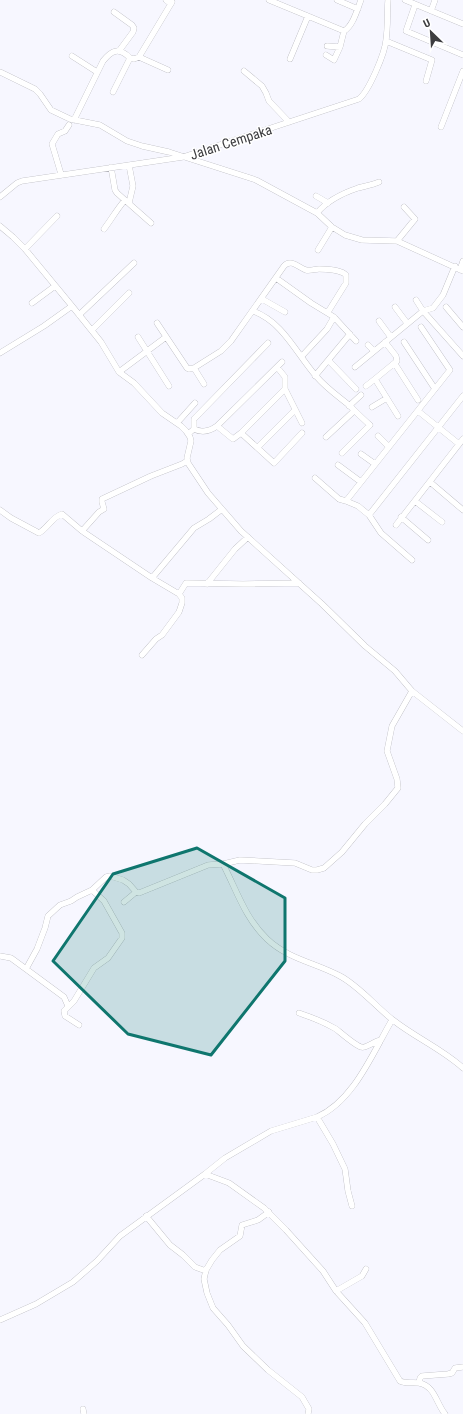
<svg xmlns="http://www.w3.org/2000/svg" width="463" height="1414" font-family="'Roboto Condensed',sans-serif">
<style>
.lines{fill:none;stroke-linecap:round;stroke-linejoin:round}
.street-casing{stroke:#b0b0b7;stroke-width:6}
.street{stroke:#fff;stroke-width:5.5}
.marked{fill:#0f766e;fill-opacity:0.2;stroke:#0f766e;stroke-width:3;stroke-linejoin:round}
.labels{text-anchor:middle;dominant-baseline:central;stroke-width:3;stroke-linejoin:round;paint-order:stroke}
.street-label{font-size:14px;fill:#3d3d40;stroke:#fff}
</style>
<rect width="100%" height="100%" fill="#f7f7ff"/>
<g class="lines">
<defs>
<path id="street" d="M166 0 171 4
M269 0 344 31C353 26 357 10 361 0
M337 0 358 9
M405 0 463 24
M415 5 406 31 463 55
M431 11 435 0
M114 12 132 25 134 28 133 32 119 51
M386 41 432 60 426 81
M327 46 340 47 344 31
M326 55 334 60 340 47
M72 56 97 72
M139 57 168 70
M130 58 134 59 139 57 172 2
M290 59 308 16
M244 71 262 86 266 93 269 101 289 122
M0 72 35 89 40 94 51 110 70 119 100 125 127 141 142 146 169 152 256 180 317 213 332 227 345 235 362 240 397 241 463 271
M74 120 103 61C112 50 119 47 130 58L113 92
M441 127 463 71
M129 165 133 186 129 203
M111 167 115 190 117 193 151 223
M61 174 52 144 58 134 65 131 69 125
M316 196 328 203
M0 197 17 183 22 181 183 157 359 99C369 91 385 53 386 40 388 27 387 13 388 0
M317 213C327 201 343 193 358 188 365 186 372 185 379 182
M0 226 13 237 25 249 72 306 101 342 119 372 134 383 162 413 181 426 186 431 190 437 191 441 187 458 188 463 208 493 241 531 322 604 365 646 395 671 412 691 463 731
M104 229C111 220 117 209 125 200
M397 241 415 219 404 207
M25 249 57 216
M318 250 332 227
M460 270 463 261
M276 278 311 303 334 317 356 341
M262 299 285 312
M416 300 423 311 463 356
M32 303 55 286
M395 307 407 323
M446 307 463 327
M253 311C283 322 296 353 316 376 326 388 338 396 350 406 357 413 363 419 370 425L342 453
M79 315 134 263
M379 321 390 336
M157 323 187 368 189 369 194 368 221 351 231 341 284 266C291 258 299 268 306 270 310 271 315 269 319 269 326 269 341 270 346 275V283L328 312
M92 330 129 293
M138 337 169 386
M385 342 396 356 397 361 375 379 398 416
M404 342 435 389
M368 345 374 351
M0 353 44 326 72 306
M302 356 327 329 334 317
M329 361 356 389
M395 364 418 400
M355 367 423 311 433 308 443 295 455 266
M194 368 204 384
M119 372 166 337
M315 376 350 334
M366 386 375 379
M285 389 302 423
M349 406 361 395
M372 407 387 398
M418 411 459 444
M177 423 195 403
M217 426 233 439 241 433 285 389V377L277 367
M194 429C202 433 210 431 217 426L282 362
M241 433 274 463 302 433
M188 434 194 429V419L268 343
M378 436 389 447
M326 437 354 411
M258 447 295 410
M361 454 375 464
M338 465 361 482
M315 478 339 499 346 501 450 370 421 327
M430 482 463 510
M346 501 358 506 369 515 381 533 412 560
M415 501 442 522
M0 510 11 518 39 533C48 528 52 517 62 514L82 531 152 578 179 594 186 583 243 584 299 583
M369 515 463 396
M401 517 428 540
M396 525 463 439
M82 531 99 512 104 509 102 502V499L151 476 182 464 187 461
M152 578 194 528 209 519 222 509
M207 584 235 549 248 537
M142 655 156 639 162 635 179 612 182 603V598L179 594
M223 864C237 891 245 918 267 939 288 959 316 963 340 976 359 986 376 1007 393 1020 416 1038 442 1049 463 1068
M124 902 136 892
M0 956 11 958 26 969 64 997 68 1006
M26 969 37 949 45 928 48 916 60 905 71 901 77 897 92 890 106 877 110 876 123 880 129 884 136 892 139 893 208 865 223 864 240 860 295 863 312 870H317L324 868 342 852 365 824 385 804 398 788 397 779 387 751 392 726 412 691
M299 1013C311 1017 324 1022 336 1029 341 1033 356 1046 361 1047 366 1049 374 1041 381 1040
M79 1025 65 1016 64 1011 74 1001 94 968 108 958 122 938V933L104 901 92 890
M317 1117 333 1144 345 1169 348 1191 352 1206
M205 1174 229 1183 264 1208 286 1230 323 1271 336 1291 365 1323 400 1381C406 1384 412 1382 419 1383 435 1386 436 1403 445 1414
M269 1212 258 1220 242 1225 240 1236 220 1250 212 1260 206 1270 204 1279 207 1293 213 1308 228 1325 243 1346 268 1370 302 1397 309 1409 308 1414
M146 1216 170 1245 183 1255 195 1267 206 1271
M336 1291 362 1276 366 1269
M0 1320 36 1304 73 1282 97 1261 120 1236 205 1174 225 1158 271 1131 317 1117C354 1101 373 1052 392 1020
M419 1383 420 1378 422 1376 448 1374 452 1373 455 1368 463 1367
M83 1409 84 1414"/>
</defs>
<use href="#street" class="street-casing"/>
<use href="#street" class="street"/>
</g>
<path class="marked" d="M197 848 285 898V961L211 1055 128 1034 53 961 113 874Z"/>
<g class="labels">
<g class="street-label">
<text transform="translate(231 142) rotate(-18)">Jalan Cempaka</text>
</g>
</g>
<g transform="translate(431 32) rotate(335)" stroke="#ffffff" stroke-width="3" paint-order="stroke">
<path d="M0-3L7 15L0 10L-7 15Z" fill="#3d3d40"/>
<text y="-6" font-size="11" font-weight="bold" text-anchor="middle" fill="#3d3d40">U</text>
</g>
</svg>
